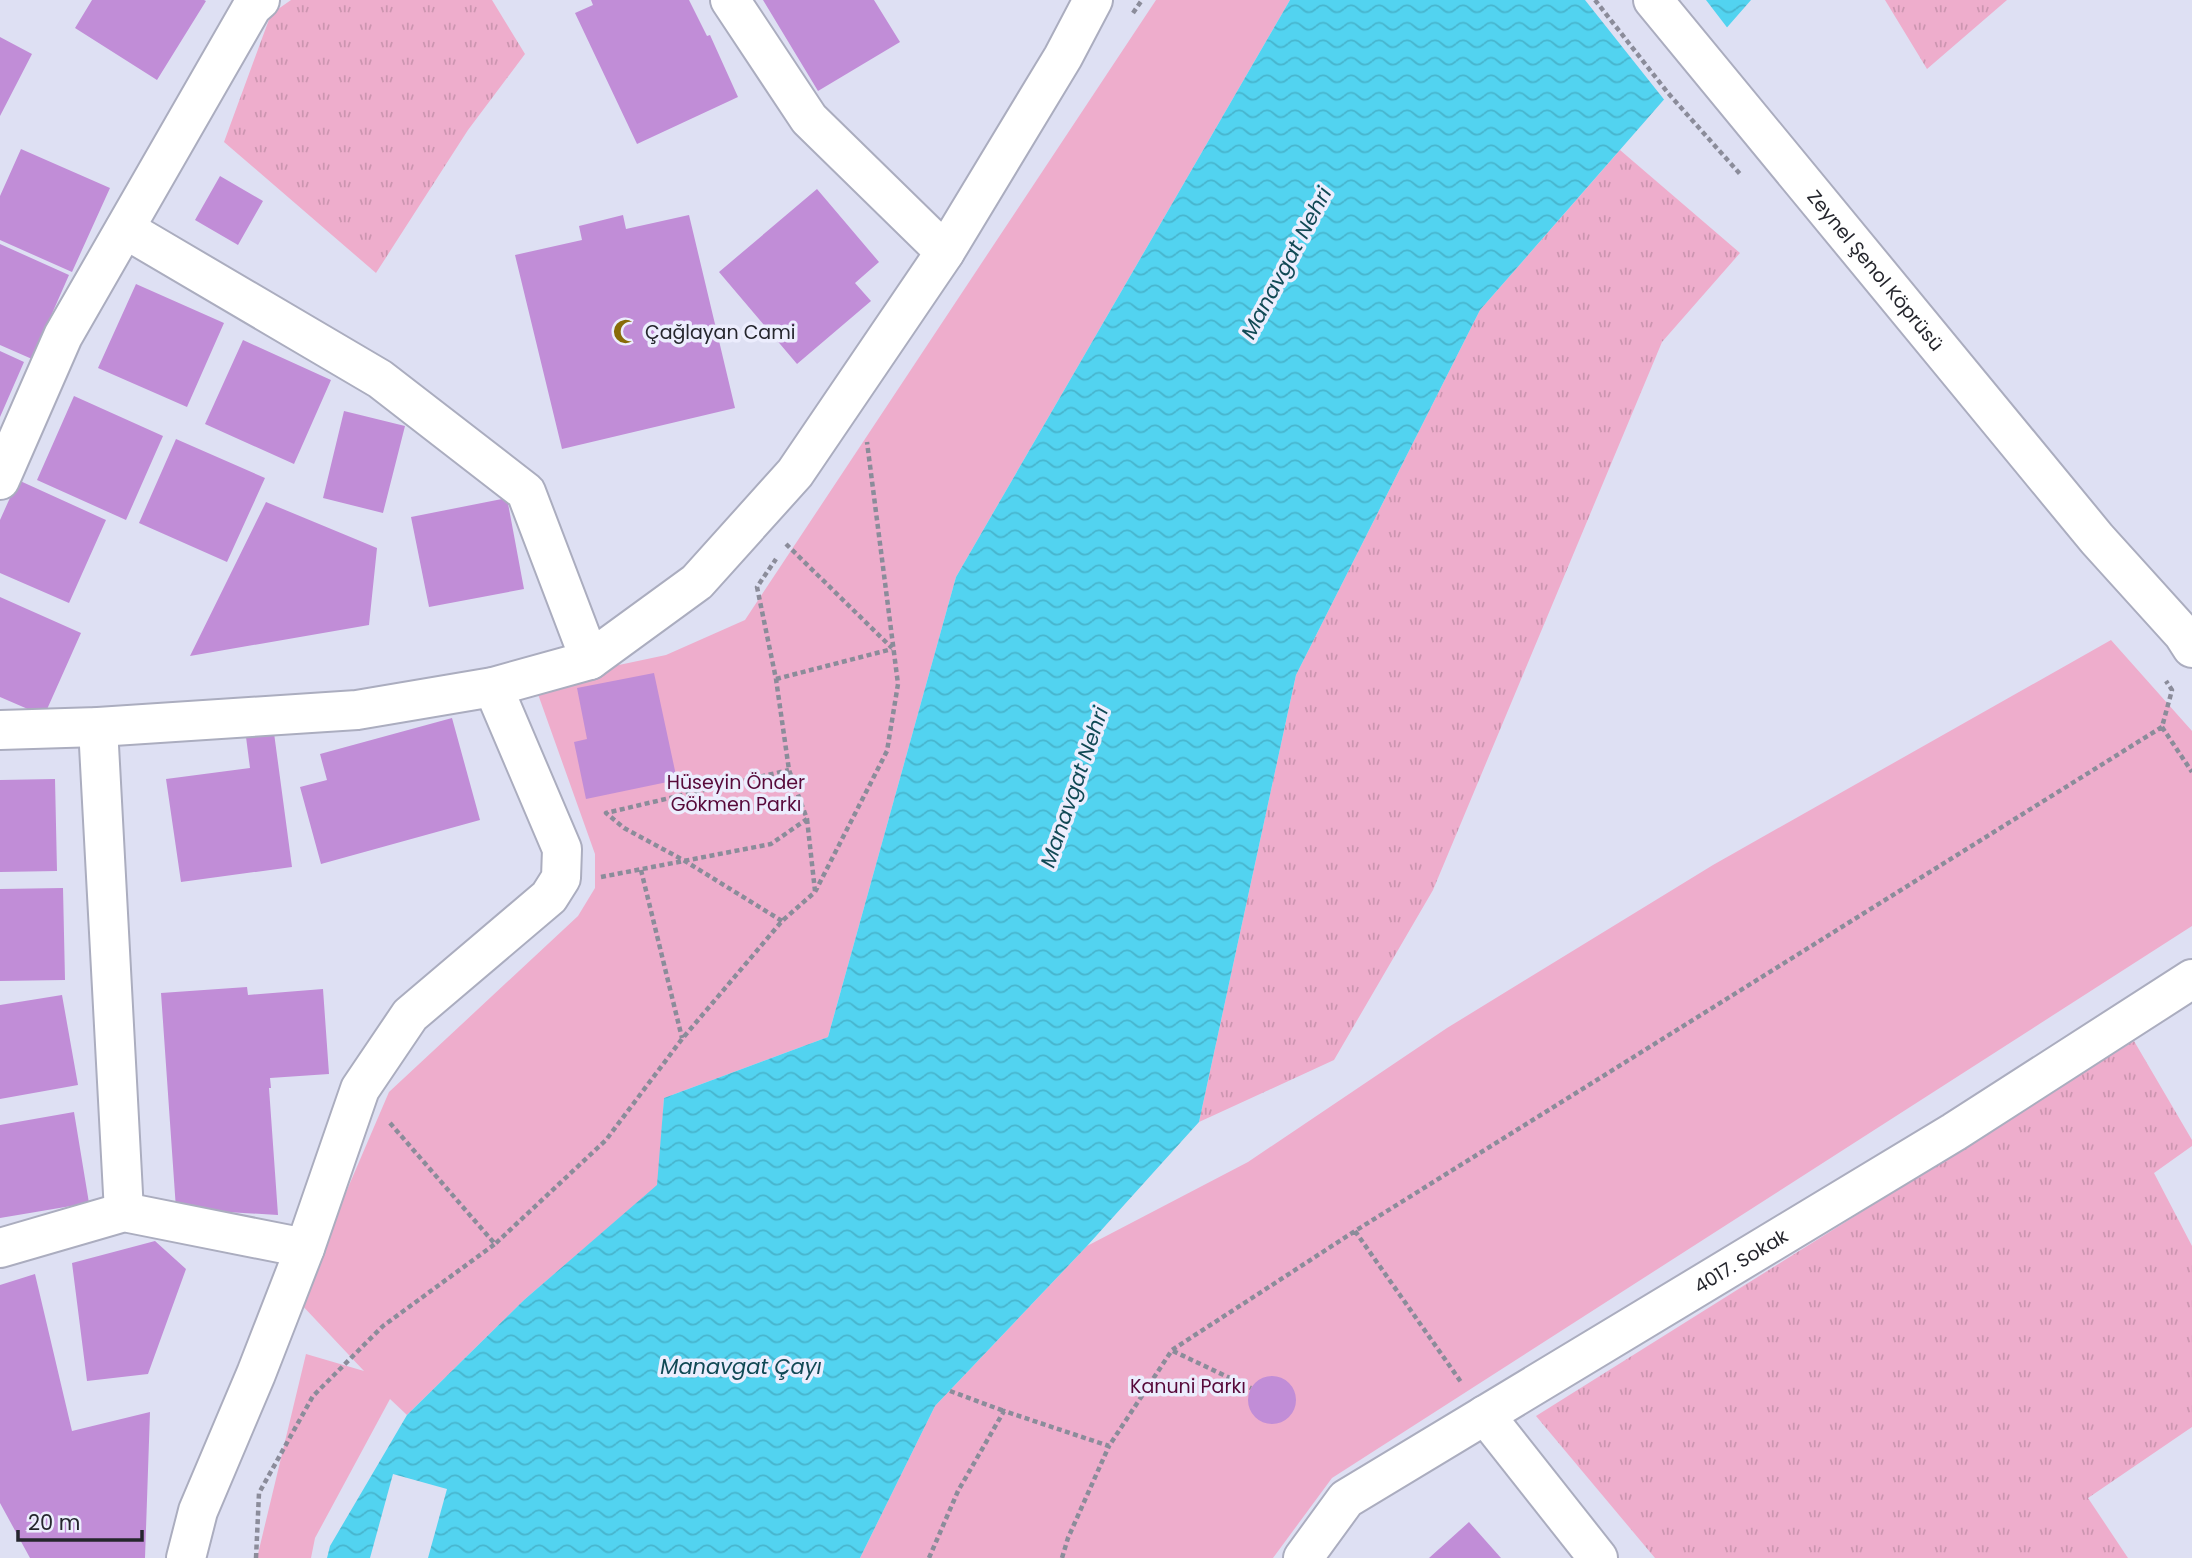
<svg xmlns="http://www.w3.org/2000/svg" width="2192" height="1558" font-family="Poppins,sans-serif">
<style>
.grass{fill:url(#grass-tufts)}
.park{fill:#eeadcc}
.water{fill:url(#water-waves)}
.pier{fill:#dee0f3}
.building{fill:#c18dd7}
.lines{fill:none;stroke-linecap:round;stroke-linejoin:round}
.minor-casing{stroke:#abadbf;stroke-width:42}
.tertiary-casing{stroke:#abadbf;stroke-width:42}
.path{stroke:#8b8c9a;stroke-width:4.5;stroke-dasharray:5 3.5;stroke-linecap:butt}
.minor{stroke:#fff;stroke-width:38}
.tertiary{stroke:#fff;stroke-width:38}
.labels{text-anchor:middle;dominant-baseline:central;stroke-width:7;stroke-linejoin:round;paint-order:stroke}
.street-label{font-size:19px;fill:#25262d;stroke:#ecedfd}
.poi-label{font-size:19px;fill:#25262d;stroke:#ecedfd;text-anchor:start}
.park-label{font-size:19px;fill:#57093a;stroke:#ecedfd}
.water-label{font-size:21px;font-style:italic;fill:#114955;stroke:#ecedfd}
</style>
<defs>
<pattern id="grass-tufts" width="24" height="20" patternUnits="userSpaceOnUse" patternTransform="scale(1.75)"><rect width="24" height="20" fill="#eeadcc"/><path d="M3 7l-1-3M5 7V3M7 7l1-3M15 17l-1-3M17 17v-4M19 17l1-3" fill="none" stroke="#cc95b0"/></pattern>
<pattern id="water-waves" width="16" height="10" patternUnits="userSpaceOnUse" patternTransform="scale(1.75)"><rect width="16" height="10" fill="#52d3f0"/><path d="M0 5q4-4 8 0t8 0" fill="none" stroke="#47b5ce"/></pattern>
</defs>
<rect width="100%" height="100%" fill="#dee0f3"/>
<path class="grass" d="M291 0H492L525 54 468 130 376 273 224 142 271 14Z
M1885 0H2007L1927 69Z
M1620 150 1740 253 1662 342 1433 890 1334 1060 1199 1122 1296 675 1480 310Z
M2134 1041 2192 1140V1146L2154 1173 2192 1246V1427L2088 1498 2128 1558H1655L1536 1416Z"/>
<path class="park" d="M1156 0H1290L956 577 828 1037 664 1098 658 1185 524 1300 407 1415 390 1399 315 1538 311 1558H257L306 1354 364 1371 299 1302 389 1092 578 916 595 888V854L534 683 666 655 745 620Z
M2111 640 2192 731V926L1332 1478 1273 1558H860L935 1406 1087 1246 1248 1162 1447 1028 1713 865Z"/>
<path class="water" d="M1290 0H1751L1480 310 1296 675 1199 1122 1087 1246 935 1406 860 1558H327L330 1546 407 1415 524 1300 657 1185 664 1098 828 1037 956 577Z"/>
<path class="pier" d="M1585 0H1706L1729 30 1666 102Z
M393 1474 447 1489 428 1558H370Z"/>
<path class="building" d="M92 0H204L206 1 157 80 75 28Z
M591 0H689L707 36 710 35 738 97 637 144 575 13 593 5Z
M763 0H874L900 42 818 91Z
M0 37 32 54 0 116Z
M21 149 110 188 72 272 0 240V196Z
M220 176 263 201 238 245 195 220Z
M817 189 879 262 855 283 871 301 797 364 719 272Z
M623 215 626 229 689 215 735 408 562 449 515 255 582 240 579 226Z
M0 244 69 275 32 359 0 345Z
M136 284 224 323 187 407 98 368Z
M243 340 331 380 294 464 205 424Z
M0 351 24 362 0 417Z
M74 396 163 436 126 520 37 480Z
M344 411 405 426 383 513 323 498Z
M176 439 265 478 227 562 139 523Z
M18 480 106 520 69 603 0 573V520Z
M507 498 524 589 429 607 411 517Z
M266 502 377 548 369 625 190 656Z
M0 597 81 633 44 716 0 697Z
M654 673 677 780 586 799 574 742 587 739 577 688Z
M452 718 480 820 321 864 300 787 327 780 320 754Z
M274 733 292 867 181 882 166 779 250 768 246 737Z
M55 779 57 871 0 872V780Z
M63 888 65 980 0 981V889Z
M247 987 248 995 323 989 329 1074 270 1078 271 1088H269L278 1215 176 1209 161 993Z
M62 995 78 1085 0 1099V1005Z
M74 1112 89 1203 0 1218V1125Z
M155 1241 186 1269 148 1374 87 1381 72 1263Z
M35 1274 72 1431 150 1412 145 1558H30L0 1503V1285Z
M1248 1400a24 24 0 1 1 48 0a24 24 0 1 1-48 0Z
M1469 1522 1501 1558H1429Z"/>
<g class="lines">
<defs>
<g id="minor">
<path d="M730 0 809 119 945 252"/>
<path d="M125 229 380 379 526 492 590 660"/>
<path d="M0 480 63 336 252 7 260 0"/>
<path d="M98 727 124 1212"/>
<path d="M0 730 98 727 357 710 493 687 590 660 697 582 795 473 945 252 1063 57 1093 0"/>
<path d="M0 1248 124 1212 305 1248 360 1089 410 1015 549 897 561 878 562 849 493 687"/>
<path d="M1485 1415 1598 1558"/>
<path d="M186 1558 198 1511 256 1374 305 1248"/>
<path id="s1" d="M1303 1558 1346 1499 1954 1132 2192 979"/>
</g>
<g id="tertiary">
<path id="s2" d="M1653 0 2097 539 2183 634 2192 648"/>
</g>
</defs>
<use href="#minor" class="minor-casing"/>
<use href="#tertiary" class="tertiary-casing"/>
<path class="path" d="M1595 0 1668 93 1740 174
M1133 13 1142 0
M786 544 892 648
M776 679 892 649
M2162 727 2192 772
M807 819 815 891
M641 870 682 1038
M601 877 771 844 807 819 789 770 776 679 757 587 776 559
M782 921 685 861 624 828 606 813 789 770
M390 1123 495 1244 606 1140 682 1039 782 921 815 892 887 751 898 684 867 442
M1355 1231 1461 1382
M1173 1351 1251 1388
M950 1391 1004 1411
M256 1558 259 1493 313 1396 383 1326 495 1244
M929 1558 958 1491 1004 1411 1109 1446 1172 1350 1355 1231 2162 727 2172 690 2166 681
M1062 1558 1068 1538 1109 1446"/>
<use href="#minor" class="minor"/>
<use href="#tertiary" class="tertiary"/>
</g>
<defs>
<symbol id="mosque-bare" viewBox="-9 -9 18 18"><path d="M3.5-4.9A6 6 0 1 0 3.5 4.9A5 5 0 1 1 3.5-4.9Z" fill="#886b08" stroke="#ecedfd" stroke-width="2.5" paint-order="stroke"/></symbol>
</defs>
<g fill-rule="evenodd">
<use href="#mosque-bare" x="608" y="314" width="35" height="35"/>
</g>
<g class="labels">
<g class="street-label">
<text stroke="none"><textPath href="#s2" startOffset="350">Zeynel Şenol Köprüsü</textPath></text>
<text stroke="none"><textPath href="#s1" startOffset="534">4017. Sokak</textPath></text>
</g>
<g class="poi-label">
<text x="645" y="332">Çağlayan Cami</text>
</g>
<g class="park-label">
<text x="736" y="782">Hüseyin Önder<tspan x="736" dy="22">Gökmen Parkı</tspan></text>
<text x="1188" y="1386">Kanuni Parkı</text>
</g>
<g class="water-label">
<text transform="translate(1286 263) rotate(-62)">Manavgat Nehri</text>
<text transform="translate(1074 787) rotate(-71)">Manavgat Nehri</text>
<text x="741" y="1366">Manavgat Çayı</text>
</g>
</g>
<path d="M18 1530v10h124v-10" fill="none" stroke="#25262d" stroke-width="3.5"/>
<text x="28" y="1530" font-size="21" fill="#25262d" stroke="#ecedfd" stroke-width="5" paint-order="stroke">20 m</text>
</svg>
